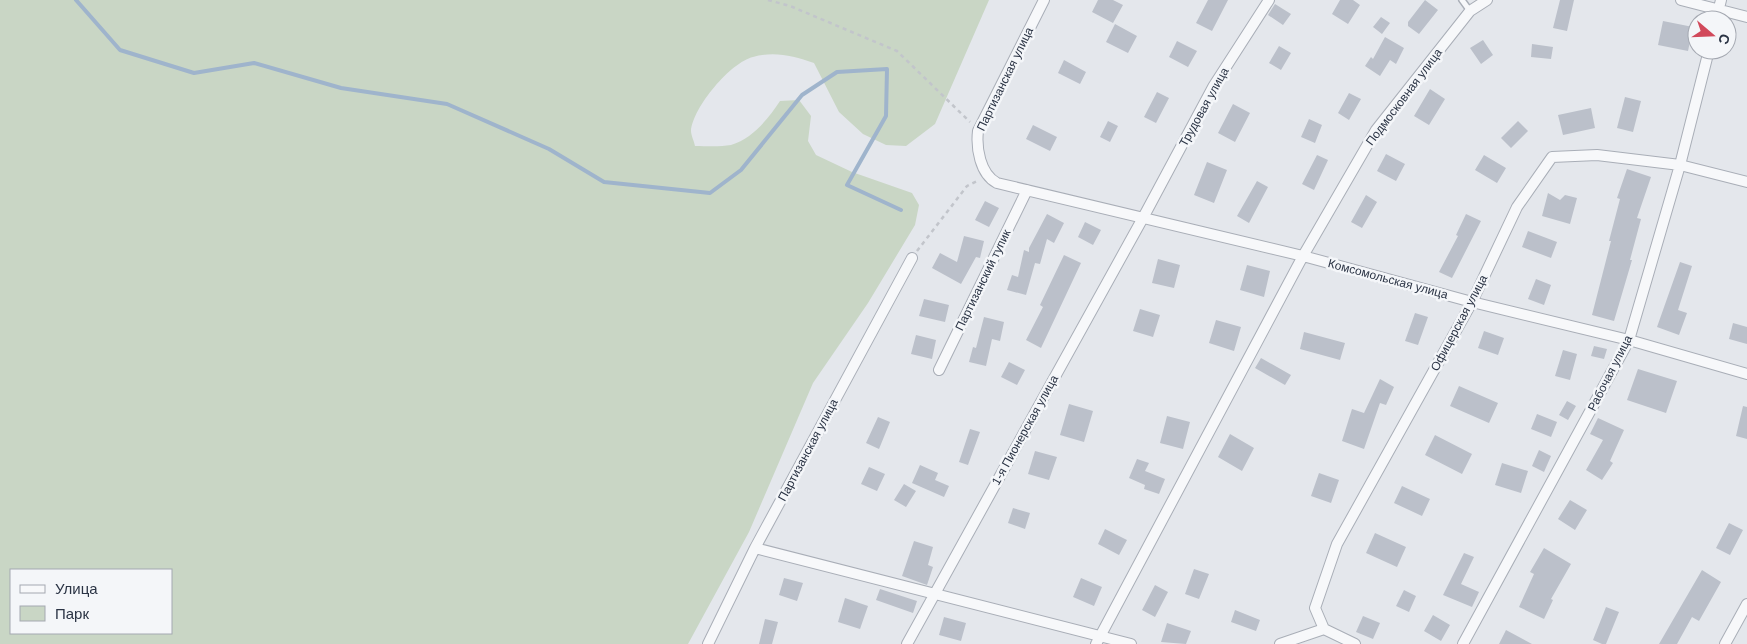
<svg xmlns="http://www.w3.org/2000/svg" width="1747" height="644" font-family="Arial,sans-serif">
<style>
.green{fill:#c9d6c5;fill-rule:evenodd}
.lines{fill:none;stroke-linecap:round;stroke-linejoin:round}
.stream{stroke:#9fb4cc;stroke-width:4}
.building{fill:#bbc0ca}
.service-casing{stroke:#a9aeb7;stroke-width:8}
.minor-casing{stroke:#a9aeb7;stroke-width:12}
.path{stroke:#c2c5cb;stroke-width:2.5;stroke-dasharray:4 4;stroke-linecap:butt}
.service{stroke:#f7f8fa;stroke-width:5}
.minor{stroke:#f7f8fa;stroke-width:10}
.labels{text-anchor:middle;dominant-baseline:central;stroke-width:5;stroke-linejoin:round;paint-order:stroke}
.street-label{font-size:12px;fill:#2b3445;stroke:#f4f6f9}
</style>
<rect width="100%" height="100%" fill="#e4e7ec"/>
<path class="green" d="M0 0H989L935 124 906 146 886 145 863 134 839 112 814 63C793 56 775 51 753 57 731 62 693 107 691 131 691 135 694 141 695 146 706 146 720 147 731 145 753 138 768 119 780 101L799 100 811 116 808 141 816 155 852 172 912 193 919 205 915 225 868 303 813 383 749 532 688 644H0ZM11 570H171V633H11Z"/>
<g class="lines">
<path class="stream" d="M76 0 120 50 194 73 254 63 341 88 447 104 549 149 604 182 710 193 741 170 802 95 837 72 887 69 886 116 847 185 901 210"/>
</g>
<path class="building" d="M1098 0H1113L1123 5 1113 23 1092 12Z
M1208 0H1228L1212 31 1196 23Z
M1340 0H1353L1360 5 1348 24 1332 14Z
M1425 0 1438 10 1419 34 1408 26V22Z
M1560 0H1574L1567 31 1553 28Z
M1275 4 1291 14 1283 25 1268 15Z
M1381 17 1390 23 1382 34 1373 27Z
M1663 21 1693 27 1688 51 1658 45Z
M1115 24 1137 36 1128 53 1106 42Z
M1385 37 1404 48 1396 64 1390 60 1380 76 1365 66 1371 57 1373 59Z
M1483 40 1493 55 1481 64 1470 48Z
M1177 41 1197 51 1188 67 1169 57Z
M1532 44 1553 47 1551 59 1531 57Z
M1279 46 1291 53 1281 70 1269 63Z
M1064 60 1086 72 1080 84 1058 73Z
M1430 89 1445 99 1429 125 1414 116Z
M1157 92 1169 98 1156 123 1144 117Z
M1349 93 1361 99 1349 120 1338 113Z
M1625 97 1641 101 1633 132 1617 128Z
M1233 104 1250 113 1235 142 1218 133Z
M1591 108 1595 128 1563 135 1558 115Z
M1309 119 1322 125 1315 143 1301 137Z
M1108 121 1118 126 1110 142 1100 137Z
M1518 121 1528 131 1511 148 1501 138Z
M1033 125 1057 137 1050 151 1026 139Z
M1386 154 1405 164 1396 181 1377 171Z
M1317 155 1328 160 1314 190 1302 184Z
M1484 155 1506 168 1497 183 1475 170Z
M1207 162 1227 170 1214 203 1194 195Z
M1627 169 1651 177 1637 218 1641 219 1630 260H1632L1614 321 1592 315 1611 241H1609L1620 199 1617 198Z
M1257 181 1268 187 1249 223 1237 216Z
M1548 193 1560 200 1565 195 1577 198 1570 224 1542 216Z
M1366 195 1377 202 1362 228 1351 222Z
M985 201 999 208 989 227 975 220Z
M1047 214 1064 223 1054 243 1047 239 1040 264 1035 263 1026 295 1007 290 1012 275 1018 277 1024 250 1029 252V248Z
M1466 214 1481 221 1452 278 1439 272 1458 236 1456 235Z
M1085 222 1101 230 1093 245 1078 237Z
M1528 231 1557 242 1551 258 1522 247Z
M964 236 984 241 980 258 976 257 961 284 932 268 940 253 957 262Z
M1064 255 1081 263 1041 348 1026 340 1043 307 1040 305Z
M1158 259 1180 265 1174 288 1152 283Z
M1680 262 1692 266 1678 310 1687 313 1679 335 1657 327Z
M1247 265 1270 271 1264 297 1240 290Z
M1536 279 1551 285 1544 305 1528 299Z
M924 299 949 305 945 322 919 316Z
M1140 309 1160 315 1153 337 1133 331Z
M1415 313 1428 317 1418 345 1405 341Z
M984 317 1004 322 1000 341 992 339 986 366 969 362 973 347 976 348Z
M1216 320 1241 327 1234 351 1209 343Z
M1733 323 1747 327V344L1729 339Z
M1484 331 1504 338 1498 355 1478 348Z
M1304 332 1345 343 1340 360 1300 349Z
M916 335 936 340 932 359 911 354Z
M1594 346 1607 349 1604 359 1591 356Z
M1563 350 1577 354 1570 380 1555 376Z
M1261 358 1291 375 1285 385 1255 368Z
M1009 362 1025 370 1017 385 1001 377Z
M1638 369 1677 381 1666 413 1627 400Z
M1380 379 1394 387 1386 405 1380 403 1364 449 1342 441 1352 409 1364 413Z
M1459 386 1498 403 1489 423 1450 406Z
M1567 401 1576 406 1568 420 1559 415Z
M1069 404 1093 411 1084 442 1060 435Z
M1743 406 1747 407V439L1736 436Z
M1537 414 1557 422 1551 437 1531 429Z
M1167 416 1190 422 1183 449 1160 443Z
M878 417 890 422 879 449 866 443Z
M1598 418 1624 430 1610 461 1613 463 1602 480 1586 470 1603 440 1590 434Z
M970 429 980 432 968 465 959 462Z
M1230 434 1254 448 1242 471 1218 457Z
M1435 435 1472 454 1462 474 1425 455Z
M1539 450 1551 456 1544 472 1532 466Z
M1035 451 1057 457 1049 480 1028 474Z
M1137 459 1149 463 1145 471 1165 479 1159 494 1144 489 1145 485 1129 478Z
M1502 463 1528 471 1521 493 1495 485Z
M920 465 938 473 935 480 949 486 944 497 912 483Z
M869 467 885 474 877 491 861 484Z
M1319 473 1339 480 1331 503 1311 496Z
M904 484 916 491 906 507 894 500Z
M1402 486 1430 499 1422 516 1394 503Z
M1570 500 1587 510 1575 530 1558 519Z
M1013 508 1030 513 1025 529 1008 523Z
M1729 523 1743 530 1730 555 1716 548Z
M1105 529 1127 540 1119 555 1098 544Z
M1375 533 1406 547 1397 567 1366 553Z
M914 541 933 547 928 565 933 567 927 585 902 576Z
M1544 548 1571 564 1551 599 1553 600 1544 619 1519 607 1534 574 1530 572Z
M1464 553 1474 557 1461 584 1479 592 1472 607 1443 595Z
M1194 569 1209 574 1199 599 1185 594Z
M1702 570 1721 582 1699 621 1692 617 1677 644H1659Z
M784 578 803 583 797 601 779 595Z
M1081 578 1102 587 1094 606 1073 597Z
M1155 585 1168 592 1155 617 1142 610Z
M880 589 917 601 913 613 876 600Z
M1404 590 1416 596 1409 612 1396 606Z
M845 598 868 606 860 629 838 622Z
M1606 607 1619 612 1606 644H1602L1593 640Z
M1235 610 1260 620 1256 631 1231 622Z
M1433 615 1450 625 1441 641 1424 631Z
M1363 616 1380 623 1373 639 1356 632Z
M944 617 966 623 961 641 939 635Z
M765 619 778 622 772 644H759Z
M1167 623 1191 631 1186 644 1161 642Z
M1506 630 1532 644H1499Z"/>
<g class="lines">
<defs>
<path id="service" d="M1462 0 1470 11"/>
<path id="minor" d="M1044 0 978 131C976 148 980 174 997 183L1303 256 1472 302 1629 340 1747 374
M1681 0 1747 17
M1716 20 1721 0
M939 370 1027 190
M755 548 1131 644
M708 644 755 548 912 258
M907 644 1144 216 1213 87 1269 0
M1096 644 1303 256 1376 130 1470 11 1487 0
M1280 644 1324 629
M1355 644 1324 629 1315 608 1337 544 1472 302 1517 207 1552 157 1597 155 1680 165 1747 182
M1463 644 1629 340 1680 165 1709 50
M1725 644 1747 604"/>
</defs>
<use href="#service" class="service-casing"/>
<use href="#minor" class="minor-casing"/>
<path class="path" d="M768 0 790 6 897 51 970 122
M917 251 967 186 979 180"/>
<use href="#service" class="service"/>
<use href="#minor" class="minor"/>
</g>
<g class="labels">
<g class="street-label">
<text transform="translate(1005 79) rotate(-64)">Партизанская улица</text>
<text transform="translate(1404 97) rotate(-53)">Подмосковная улица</text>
<text transform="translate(1204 107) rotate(-61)">Трудовая улица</text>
<text transform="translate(1388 279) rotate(15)">Комсомольская улица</text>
<text transform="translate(983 280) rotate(-64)">Партизанский тупик</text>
<text transform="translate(1459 323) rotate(-62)">Офицерская улица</text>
<text transform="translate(1610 373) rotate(-63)">Рабочая улица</text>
<text transform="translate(1025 430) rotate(-61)">1-я Пионерская улица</text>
<text transform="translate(808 450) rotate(-62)">Партизанская улица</text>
</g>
</g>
<rect x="10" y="569" width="162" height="65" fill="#f4f6f9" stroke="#a4a8b1"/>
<rect x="20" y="585" width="25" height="8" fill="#f7f8fa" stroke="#a4a8b1"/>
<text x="55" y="594" font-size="15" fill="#2b3445">Улица</text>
<rect x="20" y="606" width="25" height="15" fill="#c9d6c5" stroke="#a4a8b1"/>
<text x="55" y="619" font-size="15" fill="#2b3445">Парк</text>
<g transform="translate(1712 35) rotate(109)"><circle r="24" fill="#f4f6f9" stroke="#a4a8b1"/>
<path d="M0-4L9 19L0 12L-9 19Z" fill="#d1495b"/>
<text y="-8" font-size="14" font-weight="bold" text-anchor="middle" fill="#2b3445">С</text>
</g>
</svg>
